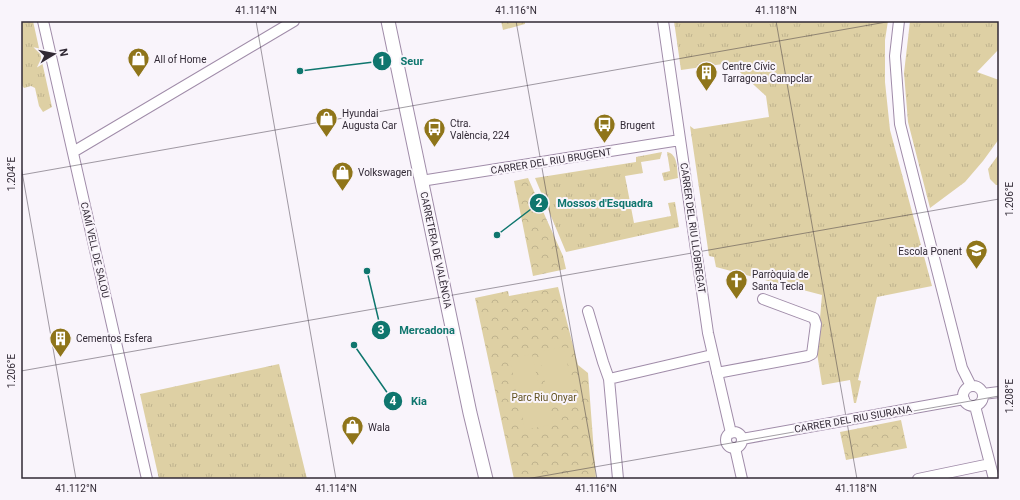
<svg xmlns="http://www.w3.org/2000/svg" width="1020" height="500" font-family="Roboto,sans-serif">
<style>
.grass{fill:url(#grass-tufts)}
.forest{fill:url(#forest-crowns)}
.pitch{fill:#ded0a4}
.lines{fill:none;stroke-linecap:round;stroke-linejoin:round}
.minor-casing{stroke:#a08ca9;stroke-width:12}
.major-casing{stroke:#a08ca9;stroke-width:15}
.minor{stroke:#fff;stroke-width:10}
.major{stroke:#fff;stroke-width:13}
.ticks{fill:none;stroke:#312935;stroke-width:1;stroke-opacity:0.45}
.labels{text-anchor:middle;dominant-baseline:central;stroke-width:4;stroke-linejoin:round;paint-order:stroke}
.poi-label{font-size:10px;fill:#312935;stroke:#f9f4fb;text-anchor:start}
.street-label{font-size:10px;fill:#312935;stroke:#f9f4fb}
.park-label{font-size:10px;fill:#615221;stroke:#f9f4fb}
.leader{fill:none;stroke:#0f766e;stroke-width:1.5}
.callout-dot{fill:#0f766e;stroke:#f9f4fb;stroke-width:1.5}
.mark-label{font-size:12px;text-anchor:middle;font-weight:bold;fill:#fff}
.callout-label{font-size:11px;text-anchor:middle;font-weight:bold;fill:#0f766e;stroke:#f9f4fb;stroke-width:4;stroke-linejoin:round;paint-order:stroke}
.neatline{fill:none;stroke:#312935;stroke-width:1.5}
.ticks-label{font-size:10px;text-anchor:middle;fill:#312935}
</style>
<defs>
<pattern id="grass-tufts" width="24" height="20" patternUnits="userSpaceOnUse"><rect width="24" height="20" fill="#ded0a4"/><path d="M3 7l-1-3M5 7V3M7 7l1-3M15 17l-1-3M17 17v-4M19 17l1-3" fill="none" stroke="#bfb38e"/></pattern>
<pattern id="forest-crowns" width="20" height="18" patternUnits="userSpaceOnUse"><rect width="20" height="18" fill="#ded0a4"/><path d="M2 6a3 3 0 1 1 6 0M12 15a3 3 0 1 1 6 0" fill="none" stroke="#bfb38e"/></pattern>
</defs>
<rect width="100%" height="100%" fill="#f9f4fb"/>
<path class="grass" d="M21 21H33L52 107 43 112 39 106 35 88 31 86 24 88 21 84Z
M674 21H888L885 40V82L890 130 932 286 877 297 858 380 861 381 856 403H854L850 380 822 385 817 353 822 295 716 267 714 257 709 256 690 126 694 129 769 117 766 96 730 63 681 70Z
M910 21H999V49L977 72 999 80V139L983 161 965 182 930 208 908 122 904 73Z
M662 152 660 159 641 162 643 173 625 176 634 223 671 216 668 203 675 202 679 227 566 252 535 178 636 162V157Z
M667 152C678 154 677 169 678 178L664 181 662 173 670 171Z
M999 154V185H996L990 179 988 169Z
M279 364 307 479H159L140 394Z"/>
<path class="forest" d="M501 21H525V24L503 30Z
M528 178 563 256 566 269 533 276 514 181Z
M558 287 578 365 588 373 596 479H514L475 298 508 291 509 296Z
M901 420 907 448 846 460 840 432Z"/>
<path class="pitch" d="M564 347 574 397 549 402 539 352Z
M532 354 540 391 517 395 510 359Z
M546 392 553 424 525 430 518 397Z"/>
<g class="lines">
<defs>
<path id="minor" d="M43 21 147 479
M663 21 708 333 731 433
M899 21 895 56 900 124 962 368 971 386
M73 152 294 21
M421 181 680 140
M588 311 603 362 609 379 618 479
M717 373 808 356 812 354 816 324 814 318 763 299
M609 379 712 355
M963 396a10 10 0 1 1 20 0a10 10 0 1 1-20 0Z
M983 394 999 392
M975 406 994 479
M726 440a8 8 0 1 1 16 0a8 8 0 1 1-16 0Z
M742 439 964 399
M735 448 742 479
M918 479 990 464"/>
<path id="major" d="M388 21 470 413 486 479"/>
</defs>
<use href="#minor" class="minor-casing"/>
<use href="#major" class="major-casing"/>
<use href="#minor" class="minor"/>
<use href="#major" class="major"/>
</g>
<path class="ticks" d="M256 21 336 479M516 21 597 479M776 21 857 479M21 166 76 479M21 175 892 21M21 371 999 199M526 479 999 396"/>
<defs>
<symbol id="shop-pin" viewBox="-11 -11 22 30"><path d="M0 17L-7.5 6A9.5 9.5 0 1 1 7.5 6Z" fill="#8f751a" stroke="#f9f4fb"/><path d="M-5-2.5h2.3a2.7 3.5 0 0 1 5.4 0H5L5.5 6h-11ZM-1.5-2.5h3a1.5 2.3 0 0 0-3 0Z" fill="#fff"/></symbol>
<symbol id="building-pin" viewBox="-11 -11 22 30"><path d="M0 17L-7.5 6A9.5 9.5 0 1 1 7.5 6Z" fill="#8f751a" stroke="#f9f4fb"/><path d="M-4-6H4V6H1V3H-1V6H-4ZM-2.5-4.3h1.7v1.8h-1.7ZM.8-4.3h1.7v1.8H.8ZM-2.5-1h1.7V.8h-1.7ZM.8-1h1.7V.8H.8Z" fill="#fff"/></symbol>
<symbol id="bus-pin" viewBox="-11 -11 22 30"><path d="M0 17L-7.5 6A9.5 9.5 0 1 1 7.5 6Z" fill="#8f751a" stroke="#f9f4fb"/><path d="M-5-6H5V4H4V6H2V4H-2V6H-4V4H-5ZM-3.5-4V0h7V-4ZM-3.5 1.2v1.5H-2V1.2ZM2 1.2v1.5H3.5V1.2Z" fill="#fff"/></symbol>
<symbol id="school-pin" viewBox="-11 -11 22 30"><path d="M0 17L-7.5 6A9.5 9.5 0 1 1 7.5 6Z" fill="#8f751a" stroke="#f9f4fb"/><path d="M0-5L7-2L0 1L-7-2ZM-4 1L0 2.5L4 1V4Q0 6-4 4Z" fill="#fff"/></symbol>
<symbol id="church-pin" viewBox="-11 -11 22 30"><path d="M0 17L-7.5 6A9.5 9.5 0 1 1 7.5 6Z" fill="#8f751a" stroke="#f9f4fb"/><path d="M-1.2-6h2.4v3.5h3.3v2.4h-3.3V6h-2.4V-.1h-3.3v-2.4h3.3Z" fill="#fff"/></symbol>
</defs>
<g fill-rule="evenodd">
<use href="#shop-pin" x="126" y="46" width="25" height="34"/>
<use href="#building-pin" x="694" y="60" width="25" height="34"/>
<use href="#shop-pin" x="314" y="106" width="25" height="34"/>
<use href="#bus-pin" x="592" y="112" width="25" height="34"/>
<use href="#bus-pin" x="422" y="116" width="25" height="34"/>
<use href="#shop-pin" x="330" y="160" width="25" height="34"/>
<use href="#school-pin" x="964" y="238" width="25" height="34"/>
<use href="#church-pin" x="724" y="268" width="25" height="34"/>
<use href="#building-pin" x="48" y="326" width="25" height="34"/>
<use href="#shop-pin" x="340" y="414" width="25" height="34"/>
</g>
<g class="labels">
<g class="poi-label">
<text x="154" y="59">All of Home</text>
<text x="722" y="66">Centre Cívic<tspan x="722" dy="12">Tarragona Campclar</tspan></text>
<text x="342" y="113">Hyundai<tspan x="342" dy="12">Augusta Car</tspan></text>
<text x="450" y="123">Ctra.<tspan x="450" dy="12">València, 224</tspan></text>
<text x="620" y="125">Brugent</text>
<text x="358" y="172">Volkswagen</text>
<text x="962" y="251" text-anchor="end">Escola Ponent</text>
<text x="752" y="274">Parròquia de<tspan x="752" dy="12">Santa Tecla</tspan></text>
<text x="76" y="338">Cementos Esfera</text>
<text x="368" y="427">Wala</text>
</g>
<g class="street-label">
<text transform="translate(551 161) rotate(-9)">CARRER DEL RIU BRUGENT</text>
<text transform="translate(693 228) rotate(82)">CARRER DEL RIU LLOBREGAT</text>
<text transform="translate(95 250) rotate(77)">CAMÍ VELL DE SALOU</text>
<text transform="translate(436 250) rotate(78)">CARRETERA DE VALÈNCIA</text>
<text transform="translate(853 419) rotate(-10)">CARRER DEL RIU SIURANA</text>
</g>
<g class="park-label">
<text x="544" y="397">Parc Riu Onyar</text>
</g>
</g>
<path class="leader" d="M300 71L382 61M497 235L539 203M367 271L381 330M354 345L393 401"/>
<g class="callout-dot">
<circle cx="300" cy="71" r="4"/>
<circle cx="497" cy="235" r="4"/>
<circle cx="367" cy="271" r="4"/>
<circle cx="354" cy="345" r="4"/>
<circle cx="382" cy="61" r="10"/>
<circle cx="539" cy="203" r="10"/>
<circle cx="381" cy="330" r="10"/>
<circle cx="393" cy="401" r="10"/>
</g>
<g class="mark-label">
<text x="382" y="65">1</text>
<text x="539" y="207">2</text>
<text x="381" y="334">3</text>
<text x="393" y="405">4</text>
</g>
<g class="callout-label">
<text x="412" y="65">Seur</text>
<text x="605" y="207">Mossos d'Esquadra</text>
<text x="427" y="334">Mercadona</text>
<text x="419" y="405">Kia</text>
</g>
<rect width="1020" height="500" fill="none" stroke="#f9f4fb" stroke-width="44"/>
<g transform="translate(54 54) rotate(80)" stroke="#f9f4fb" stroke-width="3" paint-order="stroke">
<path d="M0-3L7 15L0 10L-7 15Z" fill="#312935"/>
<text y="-6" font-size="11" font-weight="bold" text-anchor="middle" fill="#312935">N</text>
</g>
<rect x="22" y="22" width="976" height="456" class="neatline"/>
<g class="ticks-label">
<text x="256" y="14">41.114°N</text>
<text x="516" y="14">41.116°N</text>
<text x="776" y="14">41.118°N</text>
<text transform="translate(11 174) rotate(-90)" y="4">1.204°E</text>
<text transform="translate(1009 199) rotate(-90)" y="4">1.206°E</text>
<text transform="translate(11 371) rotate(-90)" y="4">1.206°E</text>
<text transform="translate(1009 396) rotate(-90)" y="4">1.208°E</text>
<text x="76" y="492">41.112°N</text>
<text x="336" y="492">41.114°N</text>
<text x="596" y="492">41.116°N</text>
<text x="856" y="492">41.118°N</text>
</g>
</svg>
